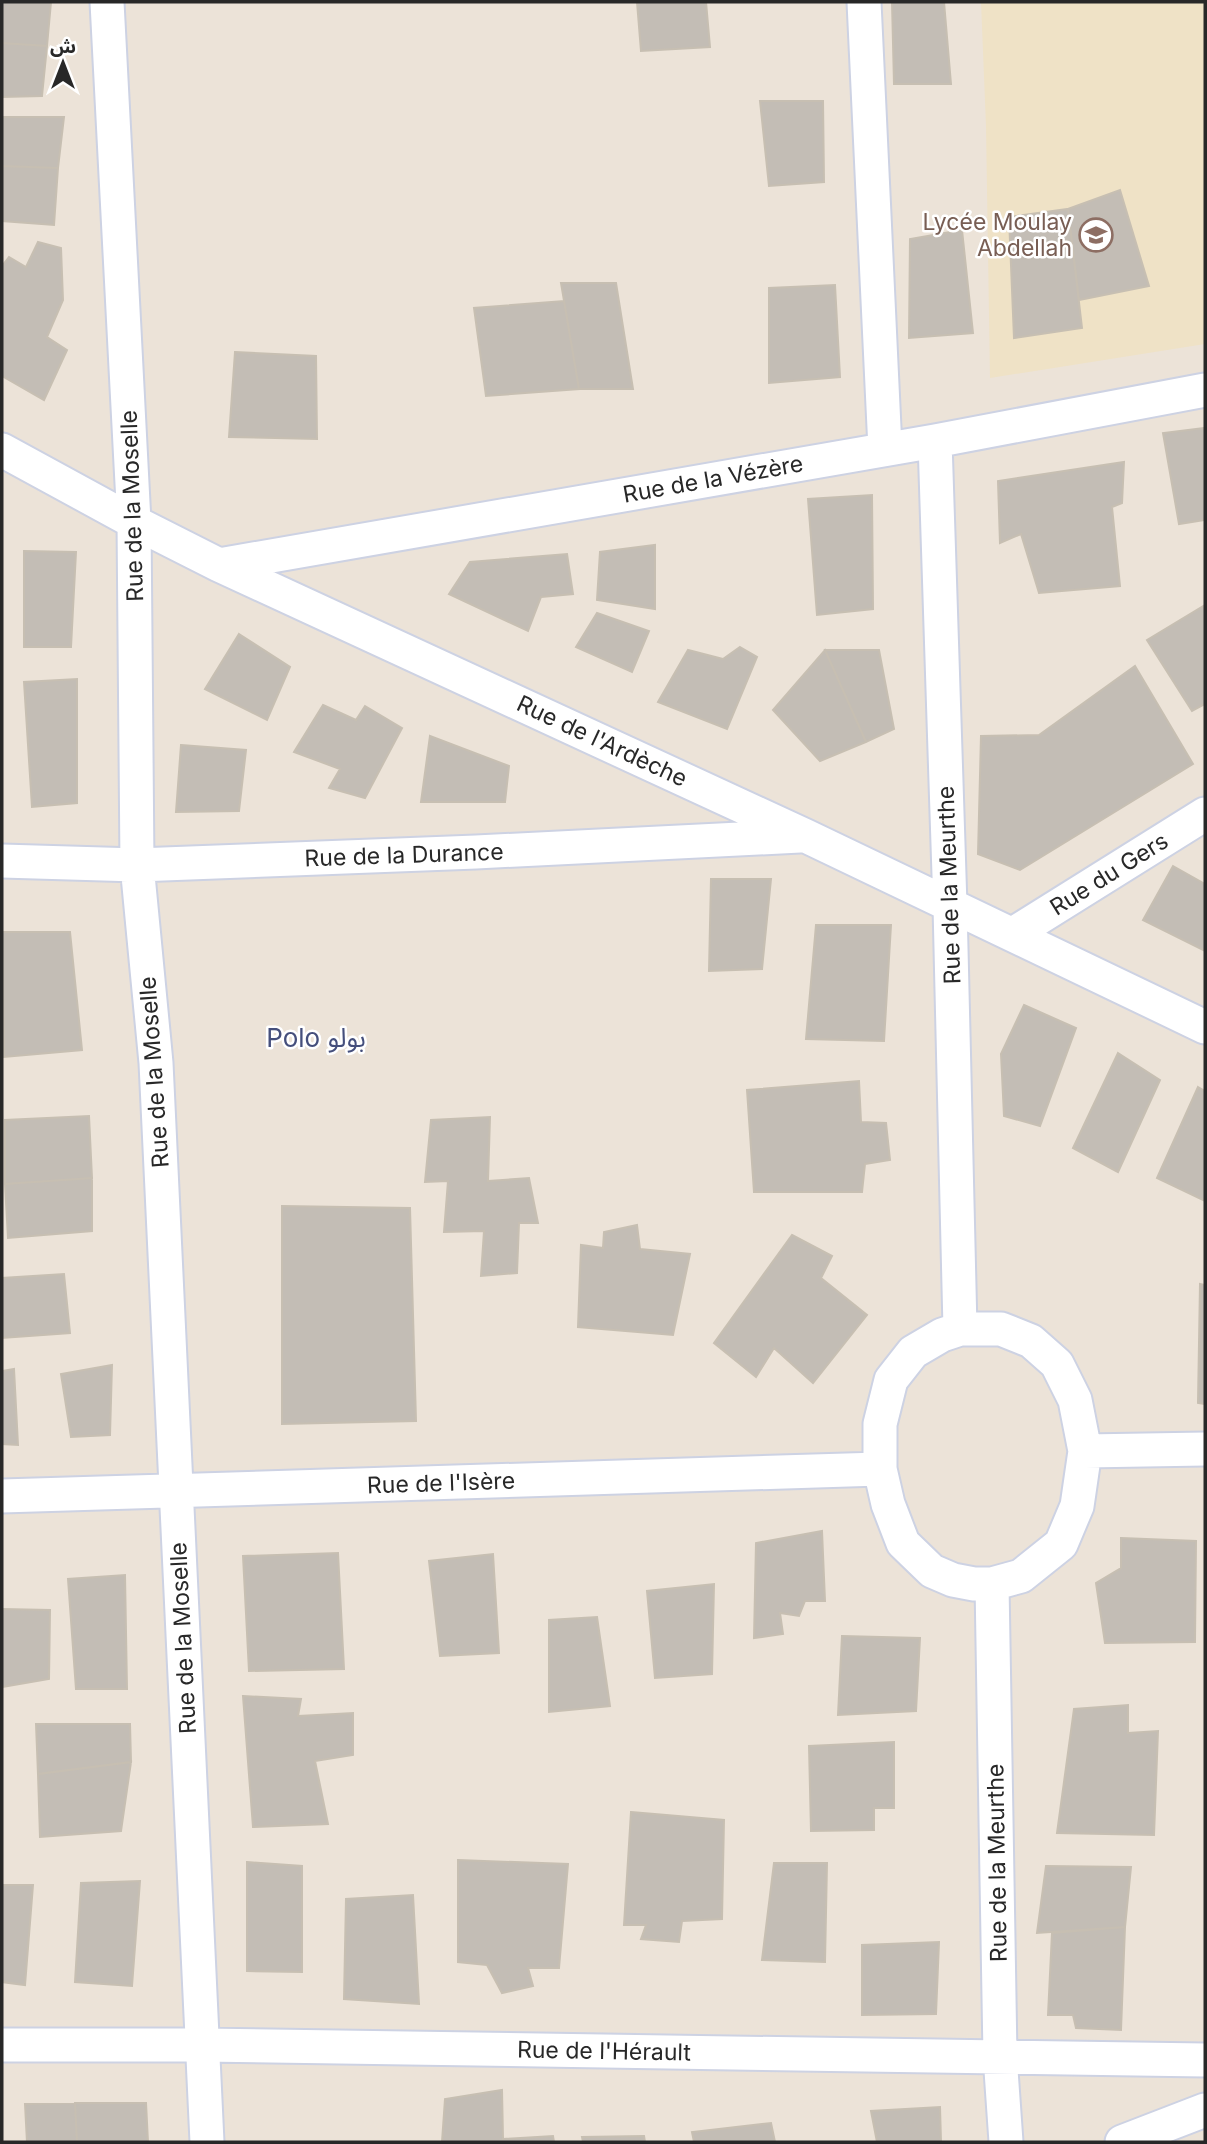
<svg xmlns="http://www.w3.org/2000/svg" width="1207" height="2144" font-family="Inter,'Noto Sans Arabic',sans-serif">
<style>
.education{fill:#efe2c6}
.building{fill:#c3bdb5;stroke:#c7bfb2;stroke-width:2}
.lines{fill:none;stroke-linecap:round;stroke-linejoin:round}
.street-casing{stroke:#cdd2e3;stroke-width:37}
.street{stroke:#fff;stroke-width:33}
.labels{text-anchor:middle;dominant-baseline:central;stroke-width:5;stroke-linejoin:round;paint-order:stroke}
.education-label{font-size:23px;fill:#785e54;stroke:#fff;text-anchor:end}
.street-label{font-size:23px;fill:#282828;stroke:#fff}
.quarter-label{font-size:26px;fill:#454f7c;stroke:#fff}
</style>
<rect width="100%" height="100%" fill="#ece3d8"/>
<path class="education" d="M981 2H1205V344L990 378 986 126Z"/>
<path class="building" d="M2 2H51L47 46 2 43Z
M637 2H706L710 47 641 51Z
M892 2H944L951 84H894Z
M2 43 47 46 42 96 2 97Z
M760 101H823L824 182 769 186Z
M2 117H64L58 168 2 166Z
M2 166 58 168 54 225 2 221Z
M1120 190 1149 286 1079 300 1068 209Z
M1068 209 1082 328 1014 338 1009 217Z
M962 230 973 333 909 338 910 239Z
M38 242 61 248 63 300 47 337 67 350 44 400 2 376V266L9 257 26 267Z
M561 283H616L633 389H579Z
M835 285 840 377 769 383V288Z
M564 301 579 389 486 396 474 308Z
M235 352 316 356 317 439 229 437Z
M1205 428V520L1179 524 1163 433Z
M1124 462 1122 503 1112 507 1120 586 1039 593 1021 534 1000 543 998 481Z
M872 495 873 609 817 615 808 499Z
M655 545V609L597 600 600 552Z
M24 551 76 552 71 647H24Z
M567 554 573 594 541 597 528 631 449 594 470 562Z
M1205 605V704L1192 711 1147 640Z
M597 613 649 631 632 672 576 647Z
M239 634 290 667 267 720 205 689Z
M740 647 757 657 727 729 658 702 688 650 723 659Z
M825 650 866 742 820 761 773 710Z
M825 650H879L894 729 866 742Z
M1135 666 1193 764 1020 870 978 854 981 736 1039 735Z
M77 679V803L32 807 24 682Z
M323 705 356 720 365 706 402 728 365 798 329 788 340 769 294 752Z
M430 736 509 766 505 802H421Z
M181 745 246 750 239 811 176 812Z
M1173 866 1205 884V951L1143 920Z
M711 879H771L762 969 709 971Z
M816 925H891L884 1041 806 1039Z
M2 932H70L82 1050 4 1057Z
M1024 1005 1076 1028 1040 1126 1004 1116 1001 1054Z
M1118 1053 1160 1080 1118 1172 1073 1148Z
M859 1081 861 1122 886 1123 890 1160 865 1164 862 1192H754L747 1090Z
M1198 1087 1205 1091V1201L1157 1178Z
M89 1116 92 1178 5 1184V1120Z
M490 1117 488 1181 529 1178 538 1223H519L517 1273 481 1276 484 1231 444 1232 448 1181 425 1182 431 1120Z
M92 1178V1231L8 1238 5 1184Z
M282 1206 410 1208 416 1421 282 1424Z
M637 1225 640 1249 690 1254 673 1335 578 1327 581 1245 603 1248 604 1232Z
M792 1235 832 1256 821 1278 867 1315 813 1383 774 1348 756 1377 714 1343Z
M64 1274 70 1333 2 1338V1278Z
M1200 1284 1205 1285V1404L1198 1403Z
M112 1365 110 1435 71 1437 61 1374Z
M14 1369 18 1445 2 1444V1371Z
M822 1531 825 1601H805L799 1616 780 1613 783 1634 754 1638 756 1543Z
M1121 1538 1196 1541 1195 1642 1105 1643 1096 1583 1121 1568Z
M338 1553 344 1669 249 1671 243 1556Z
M493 1554 499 1653 440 1656 429 1561Z
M125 1575 127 1689H76L68 1579Z
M714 1584 712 1674 655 1678 647 1591Z
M2 1609 50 1610 49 1679 2 1687Z
M597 1617 610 1706 549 1712V1620Z
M842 1636 920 1638 916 1711 838 1715Z
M243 1696 301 1699 298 1716 353 1713V1755L315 1761 328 1824 253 1827Z
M1128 1705V1733L1158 1731 1154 1835 1057 1833 1074 1709Z
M36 1724H130L131 1762 38 1774Z
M894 1742V1808H874V1830L811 1831 809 1746Z
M131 1762 121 1831 40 1837 38 1774Z
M631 1812 724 1820 722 1919 682 1921 679 1942 641 1939 646 1925H624Z
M458 1860 568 1864 559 1968H528L533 1986 502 1993 487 1965 458 1962Z
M247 1862 302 1866V1972L247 1971Z
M774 1863H827L825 1962 762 1960Z
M1046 1866 1131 1867 1125 1927 1037 1933Z
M140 1881 132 1986 75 1982 81 1883Z
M2 1885H33L25 1985 2 1982Z
M413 1895 419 2004 344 1999 346 1899Z
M1125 1927 1121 2030 1076 2028 1073 2015H1048L1052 1933Z
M939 1942 936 2014 862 2015V1945Z
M502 2090 503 2139 553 2136 554 2142H442L445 2099Z
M75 2103 77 2142H27L25 2104Z
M75 2103H146L148 2142H77Z
M940 2107 941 2142H877L871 2111Z
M771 2123 775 2142H694L692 2132Z
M644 2136 645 2142H583L582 2137Z"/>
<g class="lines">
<defs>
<path id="street" d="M107 2 134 522 137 865 156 1063 207 2142
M864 2 885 449
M935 441 950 906 960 1329
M2 450 134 522 219 565 806 836 1205 1027
M219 565 935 441 1205 390
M2 861 137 865 476 852 800 836
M1013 934 1205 814
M960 1329H1001L1031 1341 1057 1364 1075 1400 1085 1451 1077 1506 1061 1544 1021 1576 992 1584H974L953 1580 932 1571 903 1543 888 1504 880 1469V1424L891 1380 913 1352 942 1335Z
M1085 1451 1205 1449
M2 1496 880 1469
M992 1584 1000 2056 1006 2142
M2 2045H202L1205 2060
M1122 2142 1205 2110"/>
</defs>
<use href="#street" class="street-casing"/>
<use href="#street" class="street"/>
</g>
<defs>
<symbol id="school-ring" viewBox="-11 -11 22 22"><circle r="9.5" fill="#fff" stroke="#8d6e63" stroke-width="1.5"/><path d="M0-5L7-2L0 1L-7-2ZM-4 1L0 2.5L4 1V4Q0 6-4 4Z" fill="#8d6e63"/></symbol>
</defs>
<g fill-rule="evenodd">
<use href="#school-ring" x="1077" y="216" width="38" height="38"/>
</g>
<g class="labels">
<g class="education-label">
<text x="1072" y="222">Lycée Moulay<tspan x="1072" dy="26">Abdellah</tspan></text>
</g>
<g class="street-label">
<text transform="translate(713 479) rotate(-10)">Rue de la Vézère</text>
<text transform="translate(132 506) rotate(-92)">Rue de la Moselle</text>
<text transform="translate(602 741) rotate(25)">Rue de l'Ardèche</text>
<text transform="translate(404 855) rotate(-2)">Rue de la Durance</text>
<text transform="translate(1109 874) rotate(-32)">Rue du Gers</text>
<text transform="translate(949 885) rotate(-92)">Rue de la Meurthe</text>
<text transform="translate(154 1072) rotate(-94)">Rue de la Moselle</text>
<text transform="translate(441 1483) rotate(-2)">Rue de l'Isère</text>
<text transform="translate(183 1638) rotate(-93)">Rue de la Moselle</text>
<text transform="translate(997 1863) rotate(-91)">Rue de la Meurthe</text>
<text transform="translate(604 2051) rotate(1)">Rue de l'Hérault</text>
</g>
<g class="quarter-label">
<text x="316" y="1037">Polo بولو</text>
</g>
</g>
<rect width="1207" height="2144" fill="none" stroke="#282828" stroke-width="7"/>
<g transform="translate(63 63)" stroke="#ffffff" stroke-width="5" paint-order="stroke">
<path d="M0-5L12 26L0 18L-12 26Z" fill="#282828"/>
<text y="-10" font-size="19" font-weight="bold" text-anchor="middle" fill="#282828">ش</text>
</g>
</svg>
